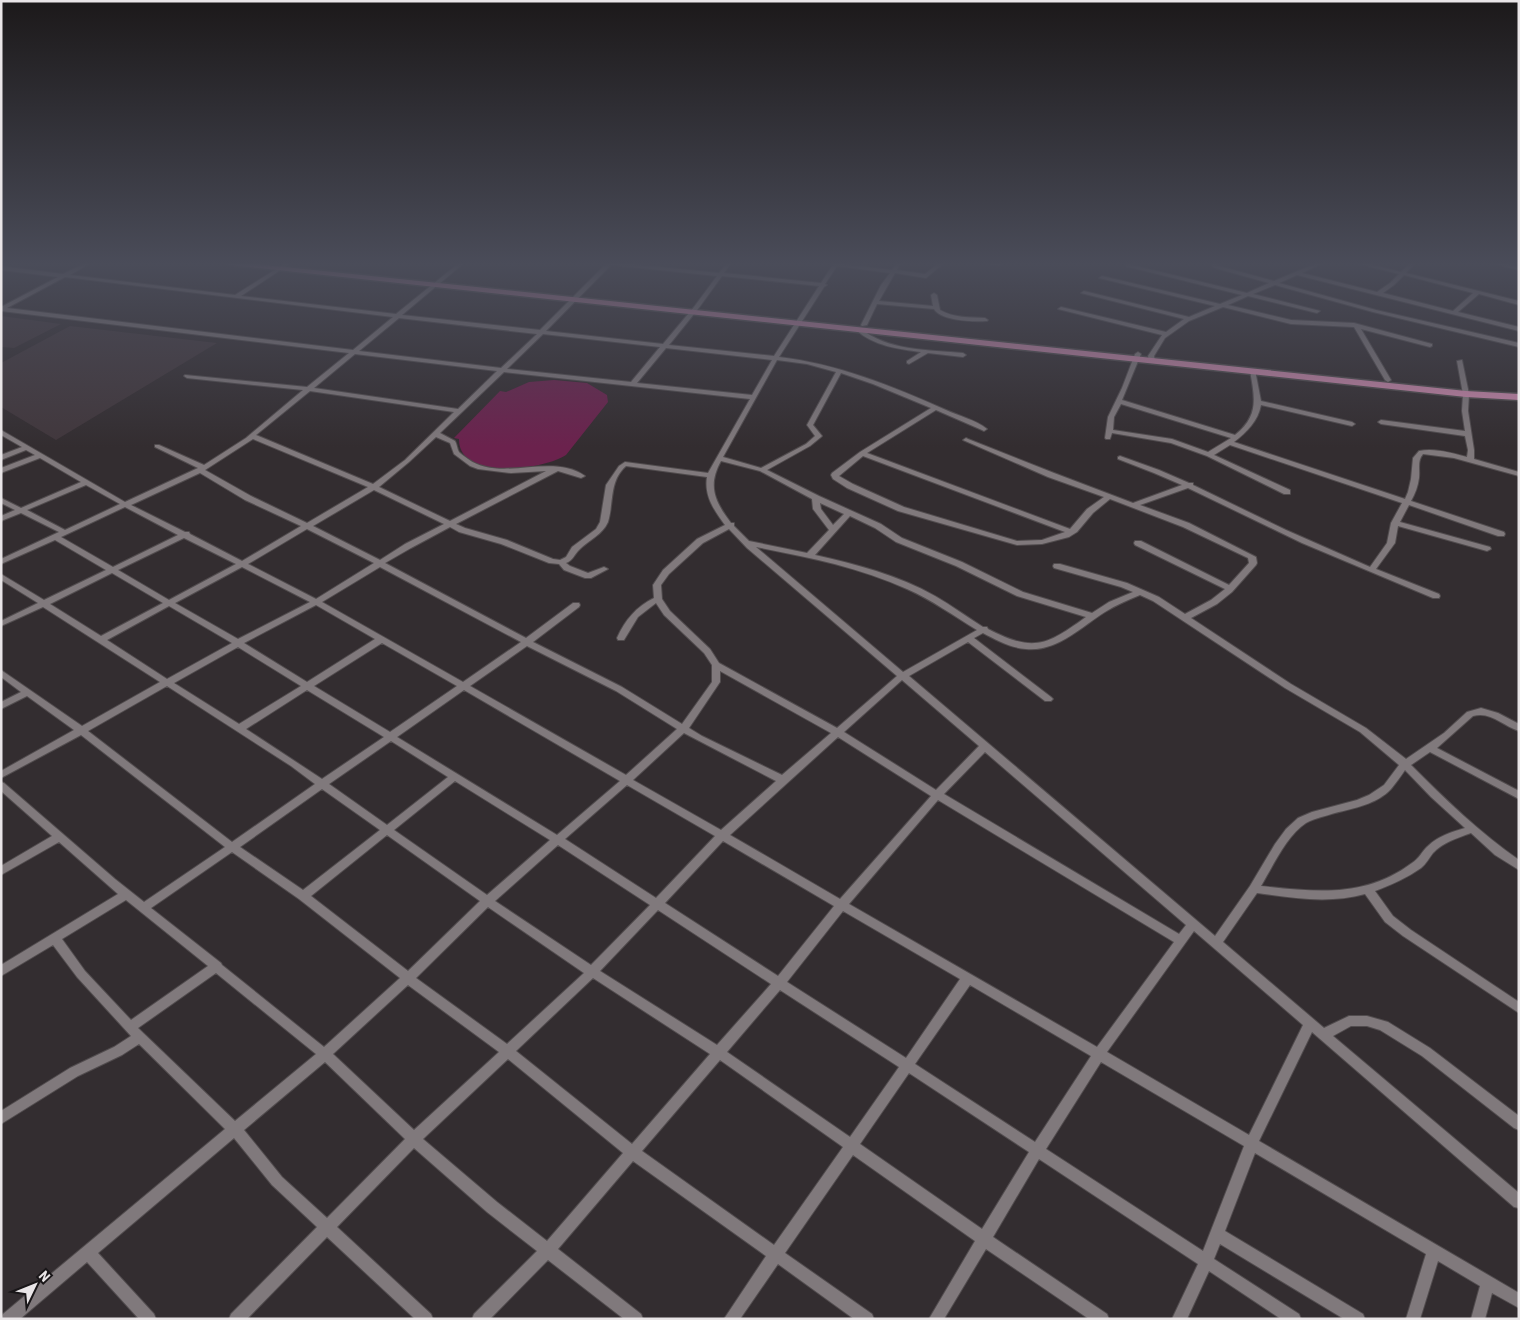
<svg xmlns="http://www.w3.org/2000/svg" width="1520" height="1320" font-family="'Roboto Condensed',sans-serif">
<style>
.built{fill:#41373c}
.green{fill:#6b224d}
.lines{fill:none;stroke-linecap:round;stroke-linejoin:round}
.minor-casing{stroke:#514c4e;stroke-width:2}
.primary-casing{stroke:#514c4e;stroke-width:3}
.minor{fill:#80797c;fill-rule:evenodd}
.primary{fill:#c686a8;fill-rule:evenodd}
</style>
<rect width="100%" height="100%" fill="#332d30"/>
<path class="built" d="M1 316 61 324 14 348 1 347Z
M70 326 217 343 56 440 1 407V363Z"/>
<path class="green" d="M554 380 587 383 607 395 608 402 566 455C544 470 458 481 459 439L454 438 500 391 506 392 529 382Z"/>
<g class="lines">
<defs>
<path id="minor" d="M85 263H91L70 275 235 295 286 263H291L241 296 396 314 459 263H464L402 315 540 330 607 263H622L719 273 727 263H731L724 273 821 283 834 263 892 270 897 263H901L897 270 925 274 939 263H944L926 278 895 273 879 301 933 306 931 295 934 293 937 295 940 310C954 318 969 317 985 318L988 320 987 321C974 322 941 321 934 309L877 304 867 325 862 326 861 325 881 285 890 273 837 266 825 284 827 285 824 287 779 357C838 364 892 386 946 410 959 416 976 420 987 429L984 431 982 430 936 410 867 453 1070 529 1087 509 1104 497 1048 477 963 440 966 438 968 439 1054 473 1133 503 1182 485 1154 473 1118 459V457L1120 456 1159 470 1189 483H1193V485L1286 530 1370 567 1387 543 1391 523 1402 503 1230 445 1214 455 1290 490V494H1284L1207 456 1171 443 1112 433 1110 439H1106L1105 438 1108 417 1122 388 1135 354 1138 352 1141 354 1122 400 1235 435C1259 416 1255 398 1250 371L1255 370 1261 401 1352 422 1355 424 1352 426 1261 405C1258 421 1247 432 1234 442L1405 499 1408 492 1411 479 1413 458 1419 451C1435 448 1451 453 1467 457L1468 450 1465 436 1381 424 1378 422 1381 420 1465 431 1462 411 1463 394 1457 361 1462 360 1469 394 1468 411 1474 450V459L1519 472V476L1454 458 1423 454C1417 461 1420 469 1419 478 1418 486 1415 494 1411 501L1504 532 1505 534 1504 536H1498L1409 505 1400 522 1490 547 1491 549 1487 551 1398 526 1395 543 1376 569 1439 594 1440 596 1439 598H1433L1302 543 1188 488 1140 505 1189 523 1256 557 1257 563 1256 565 1232 592 1217 604 1191 618 1291 684 1366 728 1406 759 1444 733 1467 712 1481 708 1498 713 1519 724V731C1503 726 1491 711 1473 716L1437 748 1519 791V799L1430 752 1411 765C1445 799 1480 833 1519 860V870L1495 855 1471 833C1458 838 1443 842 1433 853 1429 858 1426 864 1421 868 1407 878 1391 885 1375 891L1393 916 1411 930 1519 1002V1013L1403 936 1385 922 1365 894C1329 904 1293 898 1257 893L1223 942 1324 1028 1349 1016H1367L1388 1022 1430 1048 1519 1116V1130L1514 1128 1422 1056 1380 1030 1367 1026H1351L1333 1036 1519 1193V1208L1514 1207 1312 1032 1259 1141 1519 1293V1308L1492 1293 1485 1319H1471L1480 1286 1438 1261 1420 1319H1406L1426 1254 1255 1153 1225 1231 1363 1314 1365 1319H1344L1220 1244 1214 1259 1299 1314 1301 1319H1281L1209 1271 1187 1319H1172L1198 1264 1039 1159 993 1237 1107 1314 1109 1319H1089L986 1249 944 1319H929L975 1241 853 1155 785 1253 872 1314 874 1319H854L778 1264 740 1319H724L766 1256 633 1161 558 1249 641 1314 643 1319H624L548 1260 490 1319H472L474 1314 537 1251 487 1212 414 1148 337 1227 431 1314 433 1319H415L327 1237 247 1319H229L231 1314 317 1227 272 1185 234 1138 98 1253 154 1314 156 1319H139L87 1262 20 1319H1L3 1314 225 1129 139 1044 122 1055 78 1076 1 1124V1111L70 1068 114 1047 131 1036 77 977 53 945 1 976V965L118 894 59 842 1 875V866L52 836 1 791V782L4 783 115 879 144 902 225 847 81 735 1 778V771L74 730 27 696 1 709V702L21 692 1 677V670L82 726 160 682 43 607 1 626V621L38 603 1 580V574L44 600 106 570 55 540 1 564V559L59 532 21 513 1 521V516L15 510 1 503V498L21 508 81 482 40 458 1 473V468L35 455 26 450 1 460V455L22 447 1 435V430L125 502 198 468 155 447V445H159L204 465 246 438 303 390 187 378 184 376 185 375 307 387 349 353 1 311V307L58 277 1 270V266L63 274ZM611 265 717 276 694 307 663 344 546 331ZM722 276 819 286 774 356 669 345 698 309ZM65 277 393 317 353 350 7 308ZM399 318 537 334 501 368 359 351ZM543 334 660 347 631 382 507 369ZM666 348 772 360 752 395 637 383ZM355 354 497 371 458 409 314 388ZM777 360 807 364 836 372 807 425 815 436 806 444 761 468 723 457ZM504 372 750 399 708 473 625 462 619 466 606 485 600 522 596 529 572 547 566 557 560 560 553 559 507 540 465 528 456 524 558 471 581 478 585 476C551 452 501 483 468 459 465 457 461 454 459 452 457 449 457 444 455 441L440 433ZM841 373 873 384 931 408 860 452 832 473 831 475 833 479 847 488 898 511 1017 545 1042 544 1069 537 1077 532 1093 513 1110 499 1183 527 1248 558 1249 563 1229 585 1141 541H1135L1134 543 1135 545 1225 589 1211 600 1185 614 1159 597 1127 583 1060 564H1054L1053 566 1054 568 1121 587 1133 592 1109 602 1092 613 1023 592 962 562 902 538 881 524 819 496 767 470 810 446 821 437 822 436 813 425ZM310 391 454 412 405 460 373 484 256 435ZM1121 404 1231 438 1208 452 1172 439 1113 430 1114 417ZM436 437 450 443 454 454 470 466 478 469 511 473 546 471 450 521 379 487 409 462ZM253 439 368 487 307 523 251 496 205 470ZM863 456 1065 532 1042 540 1017 541 904 507 853 484 839 476ZM721 461 760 471 812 499 813 509 829 530 807 553 749 541 734 526V523H731C715 502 707 486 721 461ZM626 466 707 477C704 496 714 510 725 525L697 539 663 570 653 585 654 598C636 607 625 620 617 638L618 640H624L638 617 656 603 664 615 704 653 712 665V682L682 724 622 687 533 642 579 607 580 605 579 603H573L526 638 385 563 411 548 450 527 459 532 501 544 549 563 559 564 564 570 585 578H591L608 569 604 567 588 573 570 566 566 563C574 560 574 554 580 549 589 540 603 534 608 522 614 502 609 481 626 466ZM200 473 245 500 301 526 242 561 190 534 189 532H185L131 505ZM86 485 120 504 65 530 27 510ZM374 490 444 524 405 544 380 560 313 526ZM820 503 844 514 833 525 821 509ZM125 507 178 535 113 567 61 537ZM850 516 875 528 896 542 956 566 1017 596 1086 617C1047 645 1034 653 988 629L987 627H983C967 617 951 605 935 596 898 575 855 564 815 555ZM307 529 374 563 316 599 248 564ZM729 529 747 548 897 676 837 728 719 663 710 649 670 611 662 599 661 585 669 574 703 543ZM184 538 236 564 169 600 118 570ZM756 547C807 557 859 567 907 589 932 600 954 616 977 630L903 672ZM242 567 310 602 238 639 175 603ZM380 567 521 642 463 682 322 602ZM112 573 163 603 101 636 50 604ZM1140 595 1153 601 1285 688 1360 732 1399 765 1384 785 1369 795 1357 800 1312 812 1298 818 1286 829 1275 844 1250 886 1215 936 909 676 968 642 1045 701H1051L1053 699 1051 697 974 638 983 633C996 640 1011 648 1026 649 1057 652 1081 627 1105 612 1116 605 1128 600 1140 595ZM316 605 375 639 307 682 244 643ZM169 606 232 643 167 679 107 640ZM382 643 457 686 390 732 314 686ZM527 646 616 691 677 729 626 775 470 686ZM238 647 301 686 239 724 174 683ZM720 671 831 733 782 775 702 736 689 728 720 682ZM902 680 979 746 936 790 844 732ZM167 686 291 766 315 784 232 842 88 731ZM307 690 384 737 322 779 246 729ZM464 690 620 781 557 835 397 737ZM684 733 776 781 721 830 633 780ZM838 737 931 796 840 899 730 835ZM391 741 448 777 387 825 329 784ZM985 752 1186 925 1179 934 944 794ZM1405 770 1431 797 1465 828C1452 832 1438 836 1428 846 1422 851 1419 859 1412 863 1365 898 1317 892 1261 886 1273 866 1287 835 1306 823 1315 818 1326 816 1335 813 1355 808 1377 804 1391 789 1396 783 1401 776 1405 770ZM455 781 550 840 487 895 394 830ZM627 785 715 836 656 898 565 839ZM322 789 380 830 303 890 240 847ZM938 800 1174 942 1097 1047 849 904ZM387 835 480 901 408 971 311 896ZM723 841 834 906 778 976 665 903ZM558 845 650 905 591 965 495 901ZM232 852 299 899 400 978 324 1047 222 965 221 963 151 908ZM126 900 208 966 131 1020 85 971 62 939ZM488 907 584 973 507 1044 416 978ZM658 910 771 984 717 1045 600 971ZM843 911 960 979 906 1058 787 982ZM1194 931 1303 1025 1249 1135 1107 1052ZM216 973 316 1054 235 1121 138 1028ZM593 978 710 1054 632 1144 516 1051ZM408 985 499 1052 414 1130 333 1054ZM970 985 1091 1056 1035 1142 915 1064ZM780 990 899 1067 850 1137 727 1052ZM508 1059 623 1153 547 1241 497 1202 423 1139ZM720 1060 843 1147 774 1245 642 1151ZM325 1062 405 1139 327 1218 282 1177 244 1130ZM1101 1062 1244 1146 1203 1251 1046 1149ZM909 1073 1029 1152 982 1229 860 1144Z
M985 263H1000L1002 264 999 266Z
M1214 263H1219L1217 265 1219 266 1274 281 1317 263H1323L1302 273 1377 292 1390 283 1399 274 1359 264V263H1366L1401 272 1410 263H1415L1406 273 1519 301V305L1479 294 1458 312 1519 327V331L1297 275 1279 283 1376 310 1519 343V347L1373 312 1275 285 1253 294 1320 311 1317 313 1248 296 1228 305 1291 320 1354 323 1432 344V346L1430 347 1361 329 1391 380 1388 382 1385 380 1354 327 1291 324 1223 307 1189 321 1165 338 1154 356 1155 360 1152 362 1149 360 1148 356 1162 335 1058 309 1061 307 1166 332 1184 319 1081 293 1084 291 1189 317 1215 306 1099 278 1102 276 1220 304 1242 295 1125 266 1128 264 1247 293 1269 283 1215 268 1211 265ZM1404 275 1473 293 1453 311 1383 293 1394 285Z
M1490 263H1499L1519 266V270Z
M856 328H860C887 351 930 350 963 353L966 355 963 357 928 353 909 364 907 363V361L921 352C898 349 874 346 856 330Z"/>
<path id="primary" d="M226 263H248L1466 391 1519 394V400L1466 397 230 265Z"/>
</defs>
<use href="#minor" class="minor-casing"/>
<use href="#primary" class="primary-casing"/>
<use href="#minor" class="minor"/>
<use href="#primary" class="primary"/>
</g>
<linearGradient id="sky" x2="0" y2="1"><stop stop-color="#1c191a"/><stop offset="0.59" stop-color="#4a4c59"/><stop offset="1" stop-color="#4a4c59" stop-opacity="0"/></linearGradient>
<rect width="1520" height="447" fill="url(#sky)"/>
<rect width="1520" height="1320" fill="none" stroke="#e9e5e7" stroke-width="5"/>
<g transform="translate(35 1285) rotate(47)" stroke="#191618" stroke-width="4" paint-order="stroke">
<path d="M0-4L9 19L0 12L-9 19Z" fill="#e9e5e7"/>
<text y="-8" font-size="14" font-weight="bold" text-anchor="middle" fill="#e9e5e7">N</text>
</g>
</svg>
